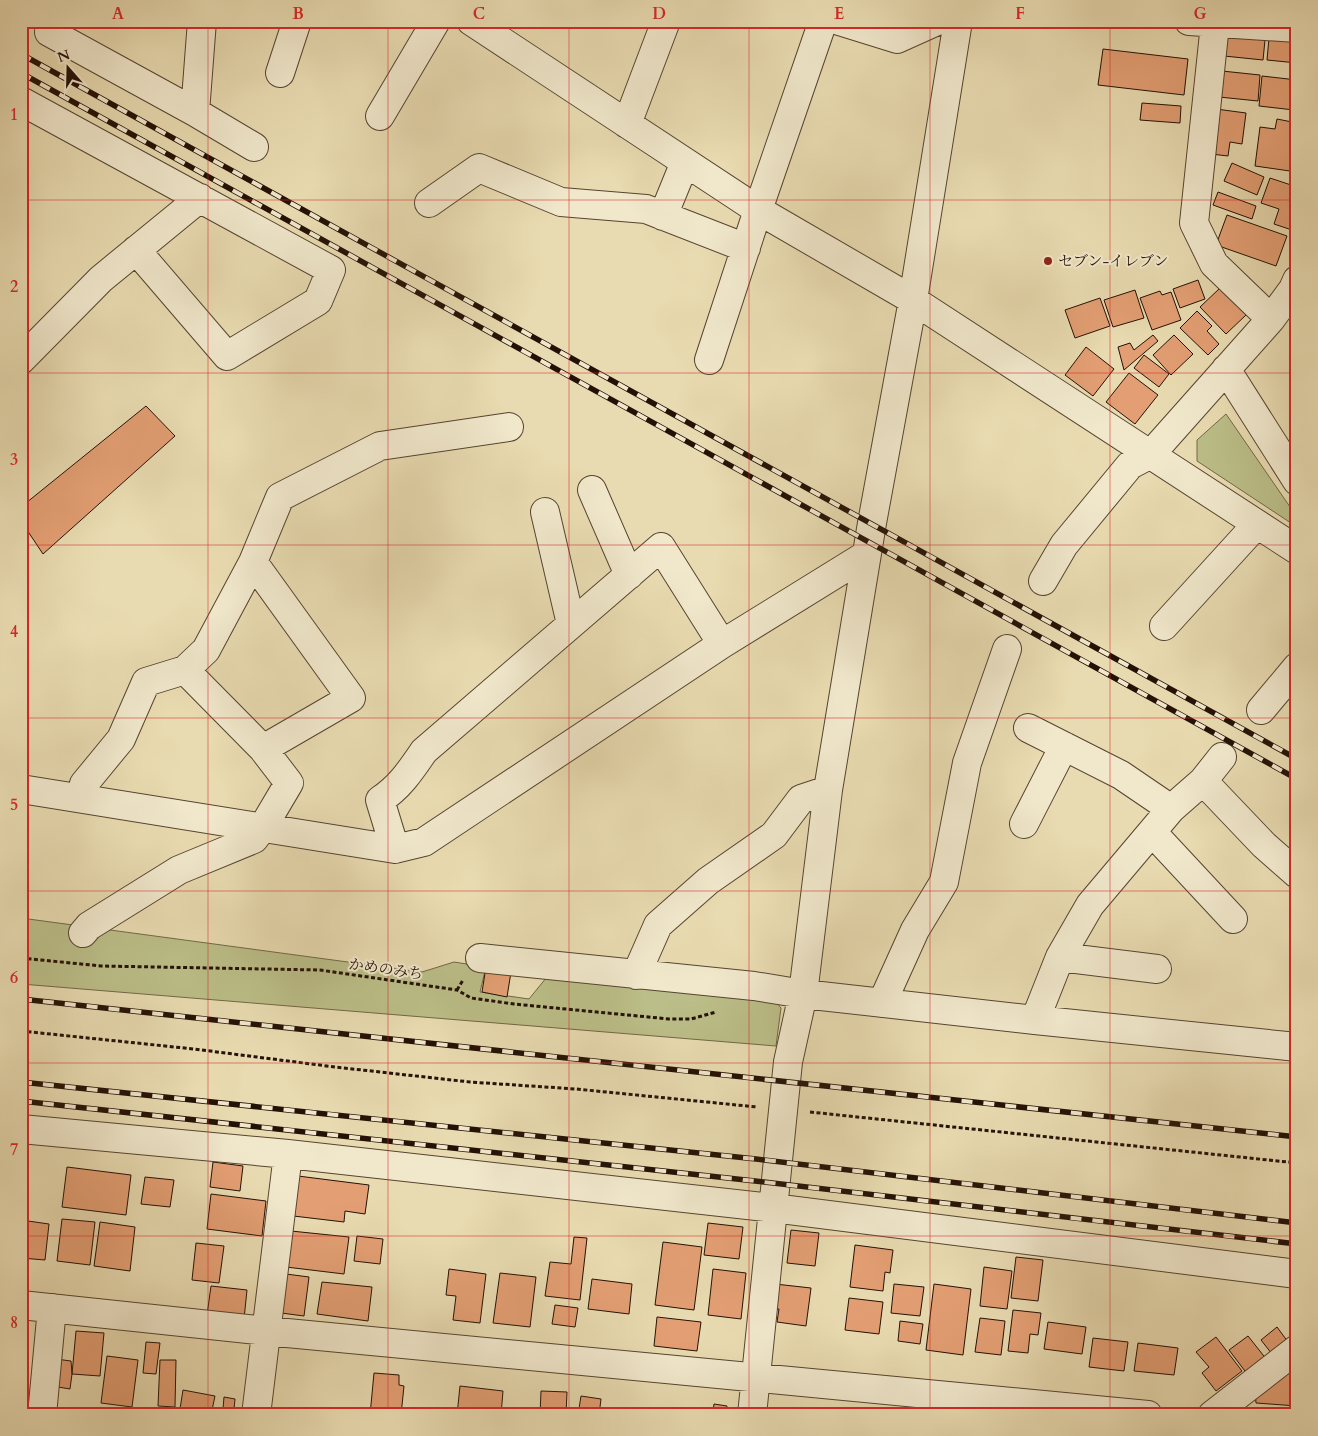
<svg xmlns="http://www.w3.org/2000/svg" width="1318" height="1436" font-family="Cardo,'Noto Serif JP',serif">
<style>
.green{fill:#bbbe88;stroke:#706846}
.building{fill:#e39f73;stroke:#241105}
.lines{fill:none;stroke-linecap:round;stroke-linejoin:round}
.minor-casing{stroke:#554430;stroke-width:30}
.path{stroke:#241105;stroke-width:3;stroke-dasharray:4 2.5;stroke-linecap:butt}
.minor{stroke:#f1e8cc;stroke-width:28}
.rail-casing{stroke:#241105;stroke-width:5.5}
.rail{stroke:#f1e8cc;stroke-width:4;stroke-dasharray:11;stroke-linecap:butt}
.grid{fill:none;stroke:#d62828;stroke-width:1;stroke-opacity:0.55}
.poi-dot{fill:#8f2418;stroke:#f1e8cc;stroke-width:2}
.labels{text-anchor:middle;dominant-baseline:central;stroke-width:4;stroke-linejoin:round;paint-order:stroke}
.poi-label{font-size:15px;fill:#241105;stroke:#f1e8cc;text-anchor:start}
.street-label{font-size:15px;fill:#241105;stroke:#f1e8cc}
.neatline{fill:none;stroke:#d62828;stroke-width:2}
.grid-label{font-size:16px;text-anchor:middle;font-weight:bold;fill:#d62828}
</style>
<rect width="100%" height="100%" fill="#e9dbb1"/>
<filter id="stains"><feTurbulence type="fractalNoise" baseFrequency=".004" numOctaves="4"/><feColorMatrix values="0 0 0 0 .2 0 0 0 0 .09 0 0 0 0 .02 0 0 0 .5 -.17"/></filter>
<radialGradient id="worn" r=".72"><stop offset=".6" stop-color="#630" stop-opacity="0"/><stop offset="1" stop-color="#630" stop-opacity=".3"/></radialGradient>
<path class="green" d="M1226 414 1297 517V527L1197 461V440Z
M21 918 422 972 454 962 486 967 480 992 529 999 551 972 772 997 781 1008 776 1046 21 984Z"/>
<path class="building" d="M1226 36 1265 40 1263 60 1224 56Z
M1269 38 1297 41V63L1267 60Z
M1103 49 1188 59 1184 95 1098 85Z
M1222 71 1260 75 1258 101 1219 97Z
M1262 76 1297 80 1294 110 1259 106Z
M1142 103 1181 106 1180 123 1140 120Z
M1216 109 1246 113 1242 144 1230 142 1228 156 1211 154Z
M1277 119 1297 123V172L1255 166 1260 127 1275 129Z
M1232 163 1264 177 1257 195 1224 181Z
M1270 178 1297 187V224L1295 231 1274 224 1279 209 1261 203Z
M1218 192 1256 206 1252 219 1213 205Z
M1227 215 1287 236 1276 266 1216 245Z
M1198 280 1205 299 1180 308 1173 289Z
M1220 288 1246 315 1226 334 1200 307Z
M1135 290 1144 318 1113 327 1104 300Z
M1160 291 1162 295 1171 292 1181 320 1152 330 1140 298Z
M1100 298 1110 326 1075 338 1065 310Z
M1197 311 1212 326 1207 331 1219 344 1208 355 1180 328Z
M1153 335 1158 341 1124 370 1118 347 1130 343 1134 350Z
M1174 335 1193 354 1171 375 1153 355Z
M1086 347 1114 369 1093 396 1065 375Z
M1144 355 1169 374 1159 387 1134 368Z
M1129 373 1158 395 1135 424 1106 402Z
M146 406 175 436 43 554 21 521V507Z
M486 967 511 972 507 997 482 992Z
M213 1162 243 1166 240 1191 210 1187Z
M67 1167 131 1175 126 1215 62 1207Z
M290 1175 369 1185 365 1214 345 1211 344 1222 285 1215Z
M145 1177 174 1180 170 1207 141 1204Z
M211 1194 266 1201 262 1236 207 1229Z
M62 1219 95 1222 90 1265 57 1261Z
M21 1220 49 1224 45 1260 21 1258Z
M100 1222 135 1227 130 1271 94 1266Z
M708 1223 743 1227 739 1259 704 1255Z
M791 1230 819 1233 815 1266 787 1263Z
M291 1231 349 1237 344 1274 286 1267Z
M357 1236 383 1239 380 1264 354 1261Z
M574 1237 587 1238 580 1300 545 1296 550 1262 571 1264Z
M663 1242 702 1247 694 1310 655 1305Z
M196 1243 224 1246 219 1283 192 1280Z
M855 1245 893 1250 890 1273 885 1272 883 1291 850 1287Z
M1016 1257 1043 1260 1038 1301 1011 1298Z
M984 1267 1012 1271 1007 1309 980 1306Z
M449 1269 486 1274 480 1323 453 1320 456 1296 446 1295Z
M713 1269 746 1273 741 1319 708 1315Z
M500 1273 536 1277 530 1327 493 1323Z
M286 1274 309 1277 304 1316 281 1313Z
M592 1279 632 1284 629 1314 588 1309Z
M322 1282 372 1287 368 1321 317 1314Z
M775 1284 811 1288 806 1326 777 1322 779 1309H772Z
M894 1284 924 1287 920 1316 891 1313Z
M934 1284 971 1289 963 1355 926 1350Z
M211 1286 247 1290 244 1319 207 1315Z
M849 1298 883 1302 879 1334 845 1330Z
M555 1305 578 1308 575 1327 552 1324Z
M1013 1310 1041 1313 1038 1335 1030 1334 1028 1353 1008 1351Z
M657 1317 701 1322 697 1351 654 1346Z
M980 1318 1005 1321 1001 1355 975 1352Z
M900 1321 923 1324 920 1344 898 1341Z
M1048 1322 1086 1327 1082 1354 1044 1349Z
M1277 1327 1288 1342 1272 1354 1261 1340Z
M76 1331 104 1333 100 1376 72 1374Z
M1248 1336 1267 1360 1248 1375 1229 1350Z
M1216 1337 1242 1371 1216 1391 1202 1373 1209 1367 1196 1352Z
M1093 1338 1128 1342 1124 1371 1089 1367Z
M146 1342 160 1343 156 1374 143 1373Z
M1138 1343 1178 1348 1174 1375 1134 1371Z
M107 1356 138 1360 132 1407 101 1403Z
M56 1359 71 1361 72 1374 70 1389 52 1386Z
M160 1360H176L175 1407 158 1406Z
M1297 1366V1406L1256 1403 1255 1392Z
M374 1373 399 1375V1385L404 1386 401 1415H370Z
M460 1386 503 1391 501 1415H457Z
M183 1390 215 1396 211 1415 180 1409Z
M541 1391 567 1392 566 1415H540Z
M581 1396 601 1399 599 1415H578Z
M224 1397 235 1399 234 1409H223Z
M714 1404 727 1406 726 1413 713 1411Z
M51 1409 81 1412V1415H51Z
M757 1409 784 1415H756Z
M655 1410 685 1411V1415H655Z"/>
<g class="lines">
<defs>
<path id="minor" d="M471 21 758 210 913 300 1297 550
M839 21 897 39 937 21
M1189 21 1297 28
M1215 24 1194 223 1214 264 1271 319
M49 32 195 112 254 147
M280 73 297 21
M21 101 331 270 318 301 227 356 136 250
M195 112 202 21
M380 116 436 21
M627 124 666 21
M429 203 479 168 561 202 646 209 746 248
M663 216 685 162
M21 360 101 279 200 198
M709 360 758 210 823 21
M1226 369 1297 481
M592 490 629 575
M545 512 571 624
M1043 581 1064 545 1130 465 1151 454 1271 319 1293 289 1297 280
M1164 626 1257 524
M185 670 263 749
M1261 710 1297 667
M1028 728 1121 775 1171 809
M1203 781 1264 845 1297 874
M21 789 395 849 424 842 722 644 866 555
M81 798 84 784 121 739 146 682 185 670 206 650 253 562 280 497 380 446 509 427
M1024 824 1064 746
M1152 832 1233 919
M395 849 380 800C400 787 411 770 424 751L661 547 722 644
M83 933 89 926 179 870 254 839 263 827 289 783 263 749 351 698 253 562
M1060 957 1157 969
M480 958 754 986 803 994 1035 1020 1297 1047
M636 975 658 925 708 881 774 835 801 799 828 790
M882 1003 915 930 944 882 967 763 1007 649
M1035 1020 1060 957 1090 905 1171 809 1203 781 1222 757
M21 1129 288 1154 773 1208 1297 1274
M21 1305 266 1331 1148 1415
M42 1415 52 1308
M256 1415 288 1154
M752 1415 788 1062 803 994 828 790 872 523 913 300 958 21
M1212 1415 1297 1349"/>
</defs>
<use href="#minor" class="minor-casing"/>
<path class="path" d="M21 958 101 966 320 970 457 990 471 998 514 1004 669 1019H691L716 1012
M457 990 463 980
M21 1031 194 1049 335 1067 470 1082 576 1089 757 1107
M810 1112 1297 1163"/>
<use href="#minor" class="minor"/>
<defs>
<path id="rail" d="M21 54 1297 759
M21 73 1297 779
M21 999 1297 1137
M21 1082 756 1159 1297 1223
M21 1101 755 1181 1297 1244"/>
</defs>
<use href="#rail" class="rail-casing"/>
<use href="#rail" class="rail"/>
</g>
<path class="grid" d="M208 21V1415M388 21V1415M569 21V1415M749 21V1415M930 21V1415M1110 21V1415M21 200H1297M21 373H1297M21 545H1297M21 718H1297M21 891H1297M21 1063H1297M21 1236H1297"/>
<circle class="poi-dot" cx="1048" cy="261" r="5"/>
<g class="labels">
<g class="poi-label">
<text x="1058" y="261">セブン-イレブン</text>
</g>
<g class="street-label">
<text transform="translate(386 969) rotate(8)">かめのみち</text>
</g>
</g>
<rect width="1318" height="1436" fill="none" stroke="#e9dbb1" stroke-width="55"/>
<g transform="translate(68 68) rotate(340)" stroke="#f1e8cc" stroke-width="4" paint-order="stroke">
<path d="M0-4L9 19L0 12L-9 19Z" fill="#241105"/>
<text y="-8" font-size="14" font-weight="bold" text-anchor="middle" fill="#241105">N</text>
</g>
<rect x="28" y="28" width="1262" height="1380" class="neatline"/>
<g class="grid-label">
<text x="118" y="19">A</text>
<text x="298" y="19">B</text>
<text x="479" y="19">C</text>
<text x="659" y="19">D</text>
<text x="839" y="19">E</text>
<text x="1020" y="19">F</text>
<text x="1200" y="19">G</text>
<text x="14" y="120">1</text>
<text x="14" y="292">2</text>
<text x="14" y="465">3</text>
<text x="14" y="637">4</text>
<text x="14" y="810">5</text>
<text x="14" y="983">6</text>
<text x="14" y="1155">7</text>
<text x="14" y="1328">8</text>
</g>
<rect width="100%" height="100%" filter="url(#stains)"/>
<rect width="100%" height="100%" fill="url(#worn)"/>
</svg>
